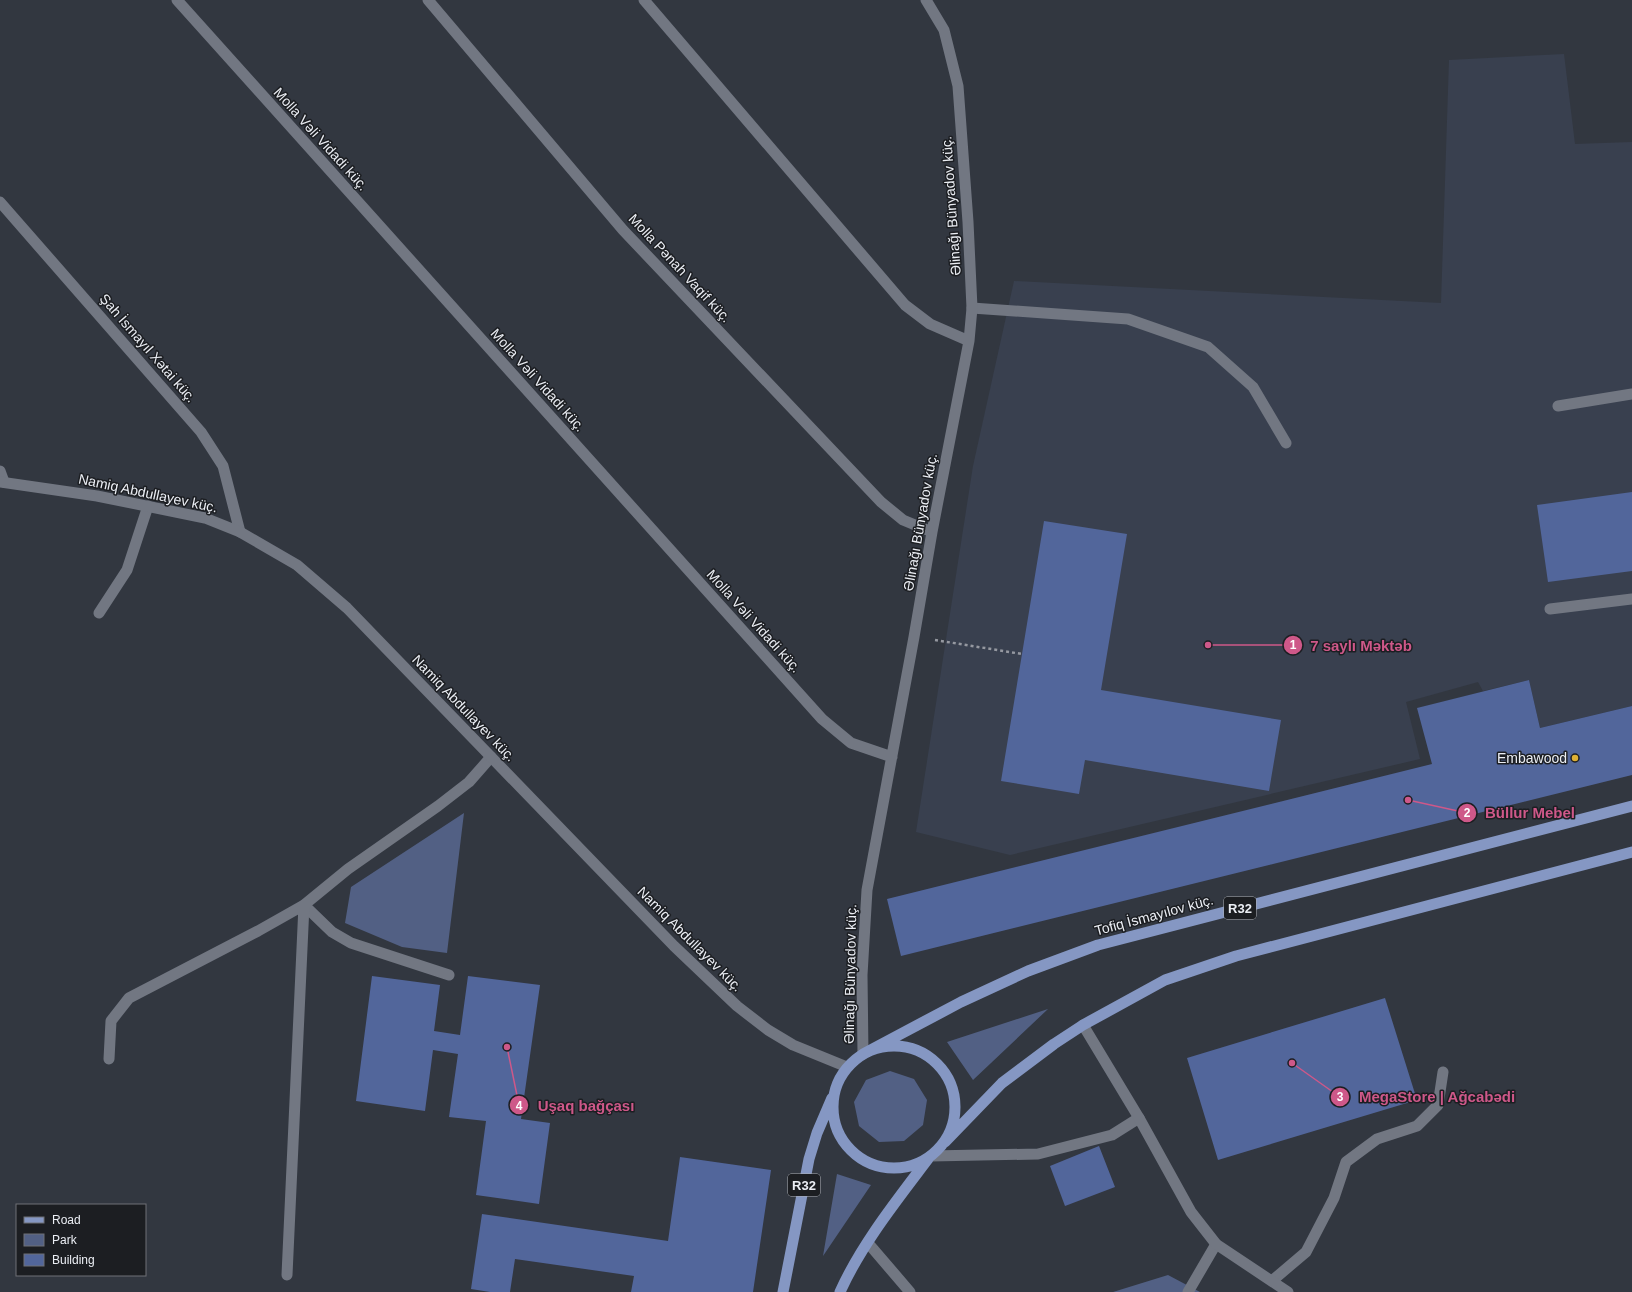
<svg xmlns="http://www.w3.org/2000/svg" width="1632" height="1292" font-family="Arial,sans-serif">
<style>
.built{fill:#39404f}
.green{fill:#526084}
.building{fill:#52669b}
.lines{fill:none;stroke-linecap:round;stroke-linejoin:round}
.path{stroke:#9598a0;stroke-width:2.5;stroke-dasharray:3 3;stroke-linecap:butt}
.service{stroke:#727782;stroke-width:11}
.minor{stroke:#727782;stroke-width:11}
.tertiary{stroke:#727782;stroke-width:11}
.primary{stroke:#8597c3;stroke-width:11}
.poi-dot{fill:#dfb034;stroke:#1c1e22;stroke-width:1.5}
.labels{text-anchor:middle;dominant-baseline:central;stroke-width:3;stroke-linejoin:round;paint-order:stroke}
.shield{fill:#1c1e22;stroke:#adb0b5;stroke-width:1}
.shield-label{font-size:13px;font-weight:bold;fill:#ebeef4}
.street-label{font-size:14px;fill:#ebeef4;stroke:#1c1e22}
.poi-label{font-size:14px;fill:#ebeef4;stroke:#1c1e22;text-anchor:end}
.leader{fill:none;stroke:#ce5889;stroke-width:1.5}
.callout-dot{fill:#ce5889;stroke:#1c1e22;stroke-width:1.5}
.mark-label{font-size:12px;text-anchor:middle;font-weight:bold;fill:#fff}
.callout-label{font-size:15px;text-anchor:middle;font-weight:bold;fill:#ce5889;stroke:#1c1e22;stroke-width:3;stroke-linejoin:round;paint-order:stroke}
</style>
<rect width="100%" height="100%" fill="#323740"/>
<path class="built" d="M1564 54 1575 144 1632 142V706L1540 728 1529 680 1483 691 1478 682 1406 702 1420 759 1010 855 916 832 973 466 1014 281 1441 303 1449 60Z"/>
<path class="green" d="M464 813 447 953 402 947 345 923 351 887Z
M1048 1009 973 1080 947 1042Z
M890 1071 914 1079 927 1100 923 1125 904 1141 879 1142 859 1126 854 1102 866 1080Z
M837 1174 871 1185 823 1256Z
M1168 1275 1200 1292H1113Z"/>
<path class="building" d="M1632 492V571L1548 582 1537 505Z
M1044 521 1127 534 1101 690 1281 720 1269 791 1085 760 1079 794 1001 781Z
M1529 680 1540 728 1632 706V775L901 956 887 899 1432 764 1417 708Z
M372 976 440 985 434 1031 460 1035 468 976 540 985 521 1119 550 1123 539 1204 476 1195 486 1121 449 1117 458 1054 433 1050 425 1111 356 1101Z
M1385 998 1417 1100 1218 1160 1187 1058Z
M1099 1146 1115 1187 1065 1206 1050 1166Z
M680 1157 771 1170 753 1292H631L634 1276 515 1259 510 1292H490L471 1289 482 1214 668 1241Z"/>
<g class="lines">
<path class="path" d="M935 640 1022 654"/>
<path class="service" d="M972 308 1128 319 1208 347 1253 387 1286 443
M1558 406 1632 394
M0 471 4 482
M1550 609 1632 599
M304 905 332 932 351 943 449 975
M931 1156 1038 1154 1112 1135 1139 1118
M868 1243 910 1292
M1273 1280 1306 1252 1334 1198 1346 1162 1377 1139 1417 1126 1438 1105 1443 1072
M1188 1292 1216 1244"/>
<path class="minor" d="M177 0 822 719 851 743 892 757
M428 0 623 230 881 502 903 520 932 532
M644 0 905 305 930 324 969 341
M0 202 201 432 223 466 240 532
M99 613 127 570 148 506
M1083 1025 1139 1118 1191 1212 1216 1244 1288 1292
M863 1054 862 975 867 890 914 637 932 532 969 341 972 308 968 222 958 86 944 30 926 0
M109 1059 111 1021 129 998 258 931 304 905 348 869 438 806 469 782 491 757
M287 1275 304 905"/>
<path class="tertiary" d="M0 482 97 496 205 518 240 532 297 565 347 608 674 946 737 1006 768 1030 793 1045 847 1067"/>
<path class="primary" d="M833 1107a61 61 0 1 1 122 0a61 61 0 1 1-122 0Z
M863 1054 961 1002 1028 971 1098 945 1632 806
M945 1142 1002 1083 1054 1044 1083 1025 1165 980 1236 956 1632 852
M783 1292 809 1159 817 1133 832 1098
M840 1292C861 1245 897 1200 928 1159"/>
</g>
<circle class="poi-dot" cx="1575" cy="758" r="4"/>
<g class="labels">
<g class="shield">
<rect x="1224" y="897" width="32" height="22" rx="3"/>
<rect x="788" y="1174" width="32" height="22" rx="3"/>
</g>
<g class="shield-label">
<text x="1240" y="908">R32</text>
<text x="804" y="1185">R32</text>
</g>
<g class="street-label">
<text transform="translate(321 139) rotate(48)">Molla Vəli Vidadi küç.</text>
<text transform="translate(951 206) rotate(-94)">Əlinağı Bünyadov küç.</text>
<text transform="translate(680 268) rotate(47)">Molla Pənah Vaqif küç.</text>
<text transform="translate(148 348) rotate(49)">Şah İsmayıl Xətai küç.</text>
<text transform="translate(538 380) rotate(48)">Molla Vəli Vidadi küç.</text>
<text transform="translate(148 493) rotate(12)">Namiq Abdullayev küç.</text>
<text transform="translate(920 522) rotate(-80)">Əlinağı Bünyadov küç.</text>
<text transform="translate(754 621) rotate(48)">Molla Vəli Vidadi küç.</text>
<text transform="translate(464 708) rotate(46)">Namiq Abdullayev küç.</text>
<text transform="translate(1154 915) rotate(-15)">Tofiq İsmayılov küç.</text>
<text transform="translate(690 939) rotate(45)">Namiq Abdullayev küç.</text>
<text transform="translate(850 974) rotate(-89)">Əlinağı Bünyadov küç.</text>
</g>
<g class="poi-label">
<text x="1567" y="758">Embawood</text>
</g>
</g>
<path class="leader" d="M1208 645L1293 645M1408 800L1467 813M1292 1063L1340 1097M507 1047L519 1105"/>
<g class="callout-dot">
<circle cx="1208" cy="645" r="4"/>
<circle cx="1408" cy="800" r="4"/>
<circle cx="1292" cy="1063" r="4"/>
<circle cx="507" cy="1047" r="4"/>
<circle cx="1293" cy="645" r="10"/>
<circle cx="1467" cy="813" r="10"/>
<circle cx="1340" cy="1097" r="10"/>
<circle cx="519" cy="1105" r="10"/>
</g>
<g class="mark-label">
<text x="1293" y="649">1</text>
<text x="1467" y="817">2</text>
<text x="1340" y="1101">3</text>
<text x="519" y="1110">4</text>
</g>
<g class="callout-label">
<text x="1361" y="651">7 saylı Məktəb</text>
<text x="1530" y="818">Büllur Mebel</text>
<text x="1437" y="1102">MegaStore | Ağcabədi</text>
<text x="586" y="1111">Uşaq bağçası</text>
</g>
<rect x="16" y="1204" width="130" height="72" fill="#1c1e22" stroke="#6f7176"/>
<rect x="24" y="1217" width="20" height="6" fill="#8597c3" stroke="#6f7176"/>
<text x="52" y="1224" font-size="12" fill="#ebeef4">Road</text>
<rect x="24" y="1234" width="20" height="12" fill="#526084" stroke="#6f7176"/>
<text x="52" y="1244" font-size="12" fill="#ebeef4">Park</text>
<rect x="24" y="1254" width="20" height="12" fill="#52669b" stroke="#6f7176"/>
<text x="52" y="1264" font-size="12" fill="#ebeef4">Building</text>
</svg>
